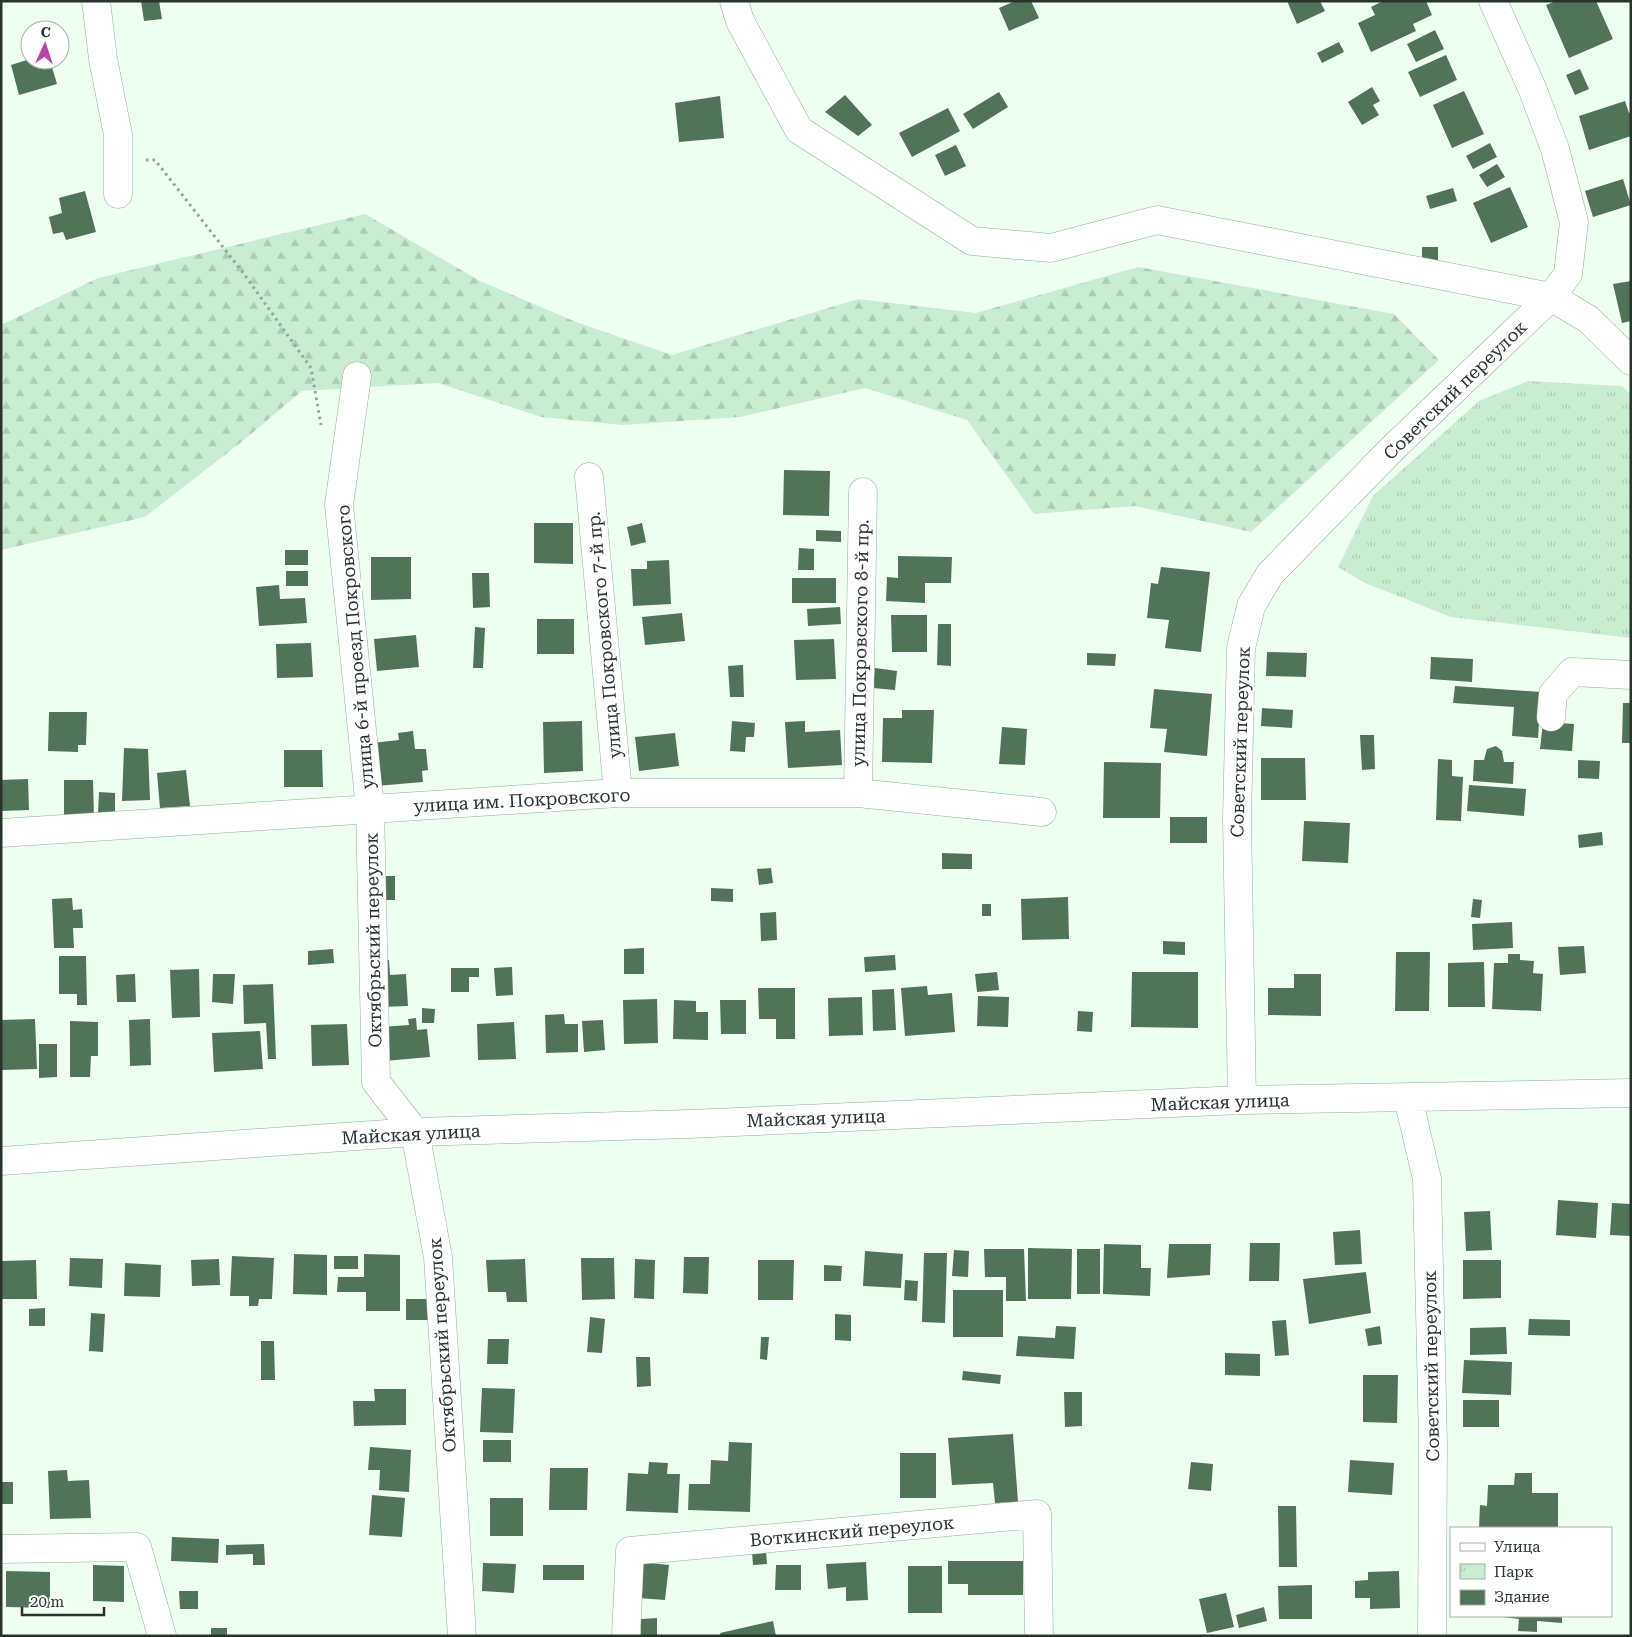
<svg xmlns="http://www.w3.org/2000/svg" width="1632" height="1637" font-family="'Roboto Serif',serif">
<style>
.forest{fill:url(#forest-firs)}
.park{fill:url(#park-tufts)}
.building{fill:#507359}
.lines{fill:none;stroke-linecap:round;stroke-linejoin:round}
.minor-casing{stroke:#92ae99;stroke-width:29}
.tertiary-casing{stroke:#92ae99;stroke-width:29}
.path{stroke:#96a59a;stroke-width:3;stroke-dasharray:2.5 4;stroke-linecap:butt}
.minor{stroke:#fff;stroke-width:28}
.tertiary{stroke:#fff;stroke-width:28}
.labels{text-anchor:middle;dominant-baseline:central;stroke-width:5;stroke-linejoin:round;paint-order:stroke}
.street-label{font-size:18px;fill:#29342c;stroke:#fff}
</style>
<defs>
<pattern id="forest-firs" width="22" height="20" patternUnits="userSpaceOnUse" patternTransform="scale(1.25)"><rect width="22" height="20" fill="#c9edd2"/><path d="M5 1l3.5 6h-7zM16 11l3.5 6h-7z" fill="#adccb4"/></pattern>
<pattern id="park-tufts" width="24" height="20" patternUnits="userSpaceOnUse" patternTransform="scale(1.25)"><rect width="24" height="20" fill="#c9edd2"/><path d="M3 7l-1-3M5 7V3M7 7l1-3M15 17l-1-3M17 17v-4M19 17l1-3" fill="none" stroke="#adccb4"/></pattern>
</defs>
<rect width="100%" height="100%" fill="#eefff2"/>
<path class="forest" d="M365 214 480 281 576 322 672 355 858 299 976 313 1138 267 1394 314 1439 360 1251 532 1135 506 1034 514 967 420 865 388 740 417 623 425 541 417 438 383 302 391 244 440 145 517 1 550V325L98 278Z"/>
<path class="park" d="M1528 381 1622 386 1631 395V638L1451 617 1365 583 1338 567 1373 496 1479 401Z"/>
<path class="building" d="M141 1H159L162 19 144 21Z
M1015 1H1031L1039 18 1009 31 999 8Z
M1287 1H1320L1325 11 1297 24Z
M1383 1H1426L1432 15 1413 24 1416 31 1371 52 1358 23 1375 15 1371 7Z
M1556 1H1596L1613 39 1569 58 1546 5Z
M1435 30 1444 49 1416 62 1407 44Z
M1339 42 1344 52 1322 63 1317 53Z
M1446 55 1457 80 1420 97 1408 72Z
M30 59 50 60 57 84 19 95 11 65Z
M1580 69 1589 89 1575 95 1566 75Z
M1372 87 1380 101 1373 105 1379 115 1362 125 1348 102Z
M1464 91 1484 134 1452 148 1433 105Z
M999 92 1008 107 973 129 963 114Z
M845 95 872 125 858 136 825 112Z
M720 96 724 138 679 142 675 103Z
M1625 101 1629 113 1631 112V136L1589 150 1579 116Z
M948 108 960 131 912 157 899 133Z
M1490 143 1497 157 1473 169 1466 156Z
M956 145 966 166 945 176 935 155Z
M1497 164 1505 177 1487 187 1479 175Z
M1623 179 1631 205 1593 217 1585 191Z
M1510 187 1528 227 1491 243 1473 203Z
M1453 188 1457 201 1430 209 1426 196Z
M85 191 96 232 66 240 63 232 53 234 49 217 62 213 59 198Z
M1422 247H1438V261H1422Z
M1631 281V321L1622 323 1613 284Z
M784 470 830 471 829 516 783 515Z
M534 523H573V564L534 563Z
M642 523 646 542 631 546 627 527Z
M816 530 841 531V542L816 541Z
M799 548 814 549V570H798Z
M285 550H308V565H285Z
M898 556 952 557 951 583H925V603L886 601 887 577 898 578Z
M371 557H411V599L371 600Z
M669 560 671 604 633 606 631 569H647V561Z
M1161 567 1210 572 1201 652 1165 648 1169 620 1147 618 1151 583 1158 584Z
M286 571H308V586H286Z
M472 573H489L490 607 473 608Z
M792 578H836V603H792Z
M279 585 280 599 305 598 307 623 259 626 256 587Z
M840 607 841 624 808 626 807 609Z
M682 613 685 641 645 645 642 617Z
M891 615H927V652H892Z
M537 619H574V654H537Z
M938 624H951V666L937 665Z
M475 627 485 628 483 668H473Z
M416 635 419 667 377 671 374 639Z
M834 639 836 679 796 680 794 640Z
M311 643 313 677 277 678 276 644Z
M1267 652 1307 653 1306 677 1266 676Z
M1087 653 1116 654 1115 666 1087 665Z
M1431 657 1473 659 1472 682 1430 679Z
M743 665 744 697H730L728 666Z
M875 668 897 671 895 690 873 688Z
M1455 686 1541 692 1538 738 1512 736 1514 707 1453 703Z
M1154 689 1212 694 1207 756 1164 752 1167 729 1150 728Z
M1623 703H1631V743H1622Z
M1262 708 1293 710 1292 728 1261 726Z
M902 710H934L932 763 882 762 883 718H902Z
M49 712H87L86 745H78V752L48 751Z
M582 721 583 771 544 773 543 722Z
M732 721 755 723 754 737H746L745 752 730 751Z
M805 721V732L840 730 842 765 788 768 785 722Z
M1543 722 1574 724 1572 751 1540 749Z
M1002 727 1027 729 1025 765 999 764Z
M413 731 415 749H426L428 770 422 771 423 782 376 786 372 743 399 740 398 733Z
M675 733 679 766 639 771 635 737Z
M1360 735H1374L1375 769 1362 770Z
M1496 746 1502 751 1504 762H1514L1513 784 1473 781 1474 760H1484L1487 749Z
M124 748 148 749 150 800 122 801Z
M284 750H322L323 787H284Z
M1261 758H1305L1306 800H1261Z
M1438 759 1452 760V776L1463 777 1461 821 1436 820Z
M1578 760 1600 761 1599 779 1578 778Z
M1104 762 1161 763 1160 818H1103Z
M186 770 190 806 160 808 157 773Z
M28 779 29 810 1 811V780Z
M64 780H93L94 819 64 820Z
M1469 785 1526 789 1524 816 1467 811Z
M99 792 115 793V814H98Z
M1170 817H1207V843H1170Z
M1304 821 1350 823 1348 863 1302 861Z
M1602 832 1603 845 1579 848 1578 835Z
M942 853 972 854V869H942Z
M771 868 773 883 759 885 757 869Z
M381 876H395V900H380Z
M711 888 733 889V902L711 901Z
M1068 897 1069 939 1022 940 1021 899Z
M72 898 73 910 82 909 83 928H73L74 948H54L52 899Z
M1473 899 1482 900 1480 918 1471 917Z
M982 904H991V916H982Z
M776 912 777 940 761 941 760 913Z
M1512 922 1513 948 1473 950 1472 924Z
M1163 941 1185 942V955L1163 954Z
M1584 946 1586 973 1560 975 1558 947Z
M644 948V974H624V949Z
M333 949 334 963 308 965V951Z
M1396 952H1430L1429 1011H1395Z
M1508 954H1520V960L1534 961 1533 973 1543 974 1541 1011 1492 1009 1494 963H1508Z
M895 955 896 970 865 972 864 957Z
M59 956H86L87 1005H77V994H59Z
M379 960H389L390 975 406 974 408 1006 380 1007Z
M1484 962 1485 1007H1448V963Z
M512 967 513 995 496 996 494 968Z
M451 968H479V977H469V992H451Z
M199 969 200 1017 172 1018 170 970Z
M997 972 999 990 977 992 975 974Z
M1132 972H1198V1028L1131 1027Z
M135 974 136 1002H117L116 975Z
M213 974H235L233 1004 212 1002Z
M1294 974H1321V1016L1268 1015V988H1294Z
M273 984 276 1059H268L266 1023 244 1024 243 985Z
M927 986 928 995 952 993 955 1032 905 1036 901 988Z
M758 988H795V1039H776V1019H759Z
M894 989 896 1030 873 1031 872 990Z
M978 996 1009 997 1008 1027 977 1026Z
M862 997 863 1035 829 1036 828 998Z
M657 999 658 1043 624 1044 623 1000Z
M674 1000 696 1001V1012H708V1040L673 1039Z
M720 1000H746V1034H721Z
M422 1008 435 1009 434 1023H422Z
M1078 1011 1093 1012 1092 1032 1077 1031Z
M564 1014 565 1024H578V1052L546 1053 545 1015Z
M416 1018 417 1030 427 1029 430 1057 385 1061 382 1027 409 1025 408 1019Z
M35 1019 37 1069 1 1070V1020Z
M150 1019 151 1065 130 1066 129 1020Z
M603 1020 605 1050 584 1052 582 1021Z
M70 1021 98 1022V1056H91L90 1077H70Z
M514 1022 516 1059 478 1060 477 1024Z
M347 1024 349 1065 312 1066 311 1025Z
M260 1031 263 1069 214 1072 212 1033Z
M39 1044H57V1077L39 1078Z
M1558 1200 1598 1203 1596 1238 1556 1235Z
M1612 1203 1631 1204V1236L1610 1235Z
M1490 1211 1492 1250 1466 1251 1464 1212Z
M1360 1230 1362 1264 1335 1265 1333 1232Z
M1250 1243H1280L1279 1281H1249Z
M1104 1244 1141 1245V1268H1151L1150 1296 1103 1294Z
M1169 1244H1211L1210 1275 1167 1278Z
M1028 1248 1072 1249 1071 1299H1028Z
M984 1249H1024L1026 1301H1006V1277H985Z
M1077 1249H1100V1294H1077Z
M954 1250 969 1251 968 1277 952 1276Z
M865 1251 903 1254 901 1288 863 1286Z
M924 1253H947L945 1323 922 1322Z
M294 1254 327 1255V1295L293 1294Z
M364 1254 400 1255V1311H366V1292H337L338 1277H364Z
M232 1256 274 1258 272 1299H259L258 1306H249V1296H230Z
M334 1256H358V1269H334Z
M684 1257H709L708 1294 683 1293Z
M70 1258 103 1259 102 1288 69 1286Z
M581 1258H614L615 1299 582 1300Z
M219 1259 220 1285 192 1286 191 1260Z
M525 1259 527 1302H507L506 1292H488L486 1260Z
M635 1259 655 1260 654 1299 634 1298Z
M36 1260 37 1299H2V1261Z
M758 1260H794L793 1300H758Z
M1463 1260H1501V1298L1463 1299Z
M125 1263 161 1265 160 1297 124 1296Z
M824 1265 842 1266 841 1281H824Z
M1366 1272 1371 1313 1309 1324 1303 1279Z
M905 1280 918 1281 917 1301 904 1300Z
M953 1290H1003V1337H953Z
M406 1299H428V1320H406Z
M45 1308V1326H29V1309Z
M91 1313 105 1314 103 1352 89 1351Z
M835 1314 851 1315V1341L835 1340Z
M590 1317 605 1319 602 1353 587 1352Z
M1529 1319 1570 1320V1336L1528 1335Z
M1286 1320 1289 1355 1275 1356 1272 1321Z
M1056 1326 1076 1327 1074 1359 1016 1356 1018 1336 1055 1338Z
M1380 1326 1382 1344 1368 1346 1365 1329Z
M1506 1327 1507 1354 1470 1355V1328Z
M761 1337H769L767 1360 760 1359Z
M488 1339H509L508 1364H487Z
M261 1341H274L275 1380H261Z
M1225 1353 1260 1354V1376L1225 1375Z
M636 1357H650L651 1386 637 1387Z
M1464 1360 1512 1362 1511 1395 1462 1393Z
M963 1371 1001 1375 1000 1384 962 1380Z
M1363 1375H1398L1397 1423 1363 1422Z
M482 1388 515 1389 513 1433 480 1432Z
M374 1389H406V1425L354 1426 353 1401H375Z
M1064 1392H1082V1426L1065 1427Z
M1463 1400H1499V1427H1463Z
M1013 1434 1018 1502 995 1503 993 1483 952 1485 948 1438Z
M483 1440H511V1462H483Z
M729 1442 752 1443 750 1512 688 1510 689 1484H710L711 1460 728 1461Z
M370 1447 411 1450 409 1492 379 1490 380 1470H368Z
M900 1453H936V1498H900Z
M1350 1460 1394 1463 1392 1495 1348 1492Z
M649 1462 668 1463 667 1474H680L678 1513 626 1511 628 1473 648 1474Z
M1191 1462 1213 1464 1211 1491 1188 1489Z
M550 1468H588L587 1510H549Z
M67 1470 68 1481 89 1480 91 1518 50 1519 48 1471Z
M1515 1473H1532V1493H1558V1528H1479L1480 1505 1487 1506 1488 1485H1514Z
M1 1482H13V1504H1Z
M372 1495 405 1498 402 1537 369 1535Z
M490 1498H523V1536H490Z
M1278 1506H1296L1297 1567H1279Z
M172 1537 219 1539 218 1563 171 1561Z
M264 1544 265 1565H253V1554L226 1555V1545Z
M766 1551 767 1564 753 1565 752 1552Z
M948 1561H1023V1595H968V1584H948Z
M641 1562 669 1565 665 1600 638 1598Z
M866 1562 868 1600 846 1601V1587L828 1589 826 1564Z
M483 1563 516 1564 514 1593 482 1591Z
M93 1565 124 1566V1602L93 1601Z
M543 1565H584V1580H543Z
M776 1565H801V1590H775Z
M908 1566H942V1613H908Z
M6 1571 50 1572V1608L6 1607Z
M1399 1571 1400 1608 1370 1609V1598H1355V1581L1368 1580V1572Z
M1312 1585V1619H1279L1278 1586Z
M179 1591H198V1609H180Z
M1226 1593 1234 1627 1207 1633 1199 1599Z
M1264 1607 1267 1621 1239 1628 1236 1615Z
M1493 1616H1562V1623L1537 1621V1632L1518 1631 1519 1619Z
M657 1618V1636H641V1619Z
M773 1621 776 1636H721L720 1633Z
M211 1628H227V1636H211Z"/>
<g class="lines">
<defs>
<path id="minor" d="M96 1 103 59 118 135V194
M734 1 740 21 799 130 972 241 1051 248 1157 220 1551 297 1588 319 1631 361
M357 376 339 505 370 808 376 1082 415 1132 438 1257 462 1636
M589 477 618 793
M1551 717 1553 694 1572 672 1631 675
M858 793 863 492
M1 833 618 793H858L1042 812
M1 1549 137 1547 162 1636
M626 1636 630 1551 1037 1514 1039 1636"/>
<path id="tertiary" d="M1408 1098 1427 1179 1433 1443 1432 1636
M1242 1100 1237 818 1241 648 1251 606 1270 574 1393 448 1551 297 1568 274 1574 222 1555 149 1532 88 1493 1
M1 1161 415 1132 689 1124 1242 1100 1631 1093"/>
</defs>
<use href="#minor" class="minor-casing"/>
<use href="#tertiary" class="tertiary-casing"/>
<path class="path" d="M146 160H155L244 274 311 368 321 425"/>
<use href="#minor" class="minor"/>
<use href="#tertiary" class="tertiary"/>
</g>
<g class="labels">
<g class="street-label">
<text transform="translate(1455 390) rotate(-44)">Советский переулок</text>
<text transform="translate(604 635) rotate(-95)">улица Покровского 7-й пр.</text>
<text transform="translate(860 643) rotate(-89)">улица Покровского 8-й пр.</text>
<text transform="translate(355 647) rotate(-95)">улица 6-й проезд Покровского</text>
<text transform="translate(1240 742) rotate(-88)">Советский переулок</text>
<text transform="translate(522 800) rotate(-3)">улица им. Покровского</text>
<text transform="translate(373 940) rotate(-91)">Октябрьский переулок</text>
<text transform="translate(1220 1102) rotate(-2)">Майская улица</text>
<text transform="translate(816 1118) rotate(-2)">Майская улица</text>
<text transform="translate(411 1134) rotate(-3)">Майская улица</text>
<text transform="translate(442 1345) rotate(-94)">Октябрьский переулок</text>
<text transform="translate(1431 1366) rotate(-91)">Советский переулок</text>
<text transform="translate(852 1531) rotate(-5)">Воткинский переулок</text>
</g>
</g>
<rect width="1632" height="1637" fill="none" stroke="#29342c" stroke-width="5"/>
<rect x="1450" y="1527" width="162" height="90" fill="#ffffff" stroke="#a9aeab"/>
<rect x="1460" y="1543" width="25" height="8" fill="#ffffff" stroke="#a9aeab"/>
<text x="1494" y="1552" font-size="15" fill="#29342c">Улица</text>
<rect x="1460" y="1564" width="25" height="15" fill="url(#park-tufts)" stroke="#a9aeab"/>
<text x="1494" y="1577" font-size="15" fill="#29342c">Парк</text>
<rect x="1460" y="1590" width="25" height="15" fill="#507359" stroke="#a9aeab"/>
<text x="1494" y="1602" font-size="15" fill="#29342c">Здание</text>
<g transform="translate(45 45) rotate(3)"><circle r="24" fill="#ffffff" stroke="#a9aeab"/>
<path d="M0-4L9 19L0 12L-9 19Z" fill="#b346a6"/>
<text y="-8" font-size="14" font-weight="bold" text-anchor="middle" fill="#29342c">С</text>
</g>
<path d="M22 1607v8h82v-8" fill="none" stroke="#29342c" stroke-width="2.5"/>
<text x="30" y="1607" font-size="15" fill="#29342c" stroke="#ffffff" stroke-width="4" paint-order="stroke">20 m</text>
</svg>
